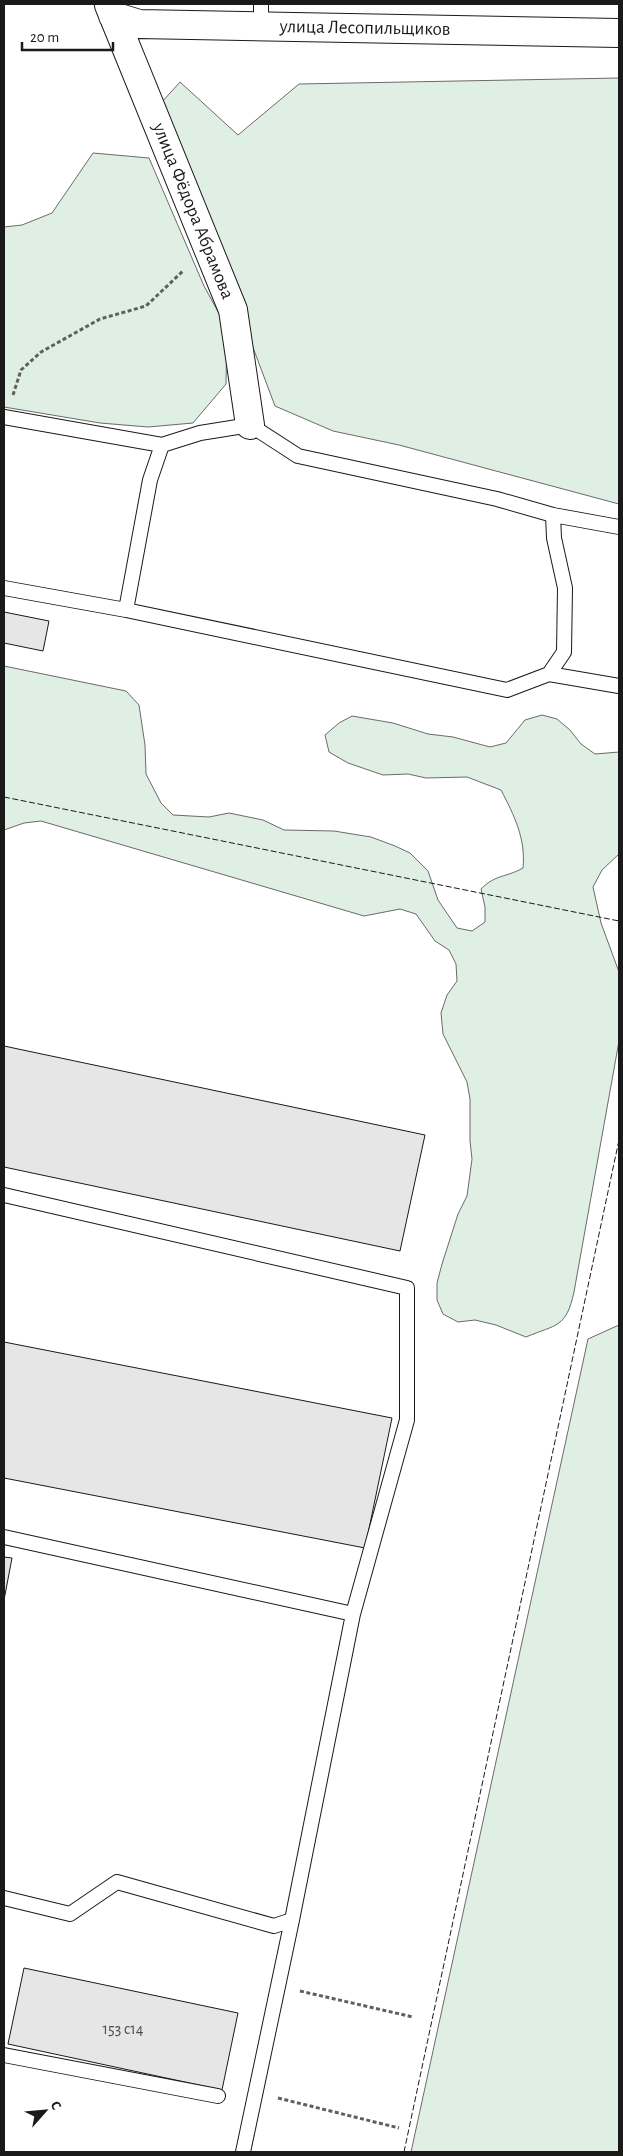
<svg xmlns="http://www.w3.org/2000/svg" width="623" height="2156" font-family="'Alegreya Sans',sans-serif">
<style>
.green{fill:#e0efe3;stroke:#6a6a6a}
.building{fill:#e6e6e6;stroke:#1a1a1a}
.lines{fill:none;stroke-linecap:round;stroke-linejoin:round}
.lane-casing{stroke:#1a1a1a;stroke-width:16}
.street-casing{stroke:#1a1a1a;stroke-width:30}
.path{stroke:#5f5f5f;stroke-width:3;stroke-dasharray:4 2.5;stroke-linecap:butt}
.lane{stroke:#fff;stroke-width:14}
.street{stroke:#fff;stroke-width:28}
.fence{stroke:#1a1a1a;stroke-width:1;stroke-dasharray:6 2.5;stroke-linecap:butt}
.labels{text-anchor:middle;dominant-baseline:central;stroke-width:4;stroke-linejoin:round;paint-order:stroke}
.number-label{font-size:16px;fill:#4d4d4d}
.street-label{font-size:19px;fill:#1a1a1a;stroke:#fff}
</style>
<rect width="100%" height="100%" fill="#fff"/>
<path class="green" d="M619 78V504L399 445 333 431 275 406 161 103 180 82 238 135 299 84Z
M93 153 149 158 204 286 227 328 226 384 193 423 148 427 100 423 4 407V227L22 225 52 213Z
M4 666 126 691 139 705 145 745 146 774 161 803 173 815 209 817 229 813 263 820 284 830 334 831 371 837 395 846 410 853 428 871 438 900 457 928 472 931 485 922V907L481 889C496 874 505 878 523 868 526 839 514 815 501 790L467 777 426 778 408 774 383 775 348 763 329 752 325 735 339 723 352 716 393 723 428 734 453 737 490 747 506 743 525 720 542 715 557 719 570 730 581 744 595 754 619 752V854L602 870 593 887 601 923 619 972V1041L574 1292C566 1328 557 1324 526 1337L496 1325 475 1320 458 1322 443 1314 437 1300V1283L442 1264 458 1214 467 1196 472 1159 470 1141V1099L467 1082 443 1034 441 1013 447 995 457 981 456 964 449 950 435 941 416 914 400 909 364 916 41 821 24 823 4 830Z
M619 1325V2152H411L588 1339Z"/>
<path class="building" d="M4 612 49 621 43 651 4 643Z
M4 1046 425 1135 400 1251 4 1167Z
M4 1342 392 1418 365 1548 4 1478Z
M4 1557 12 1558 4 1600Z
M24 1968 238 2013 222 2090 8 2044Z"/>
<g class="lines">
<defs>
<path id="lane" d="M261 26V4
M4 417 162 445
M4 588 126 610 507 690 549 674 564 652 565 588 554 538 553 515
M126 610 150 480 162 445 200 433 250 425 298 456 497 499 553 515 619 527
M549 674 619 686
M4 1195 407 1288V1420L353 1614 292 1920 274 1926 117 1882 70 1914 4 1898
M4 1537 353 1614
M4 2055 218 2096
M243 2152 292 1920"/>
<path id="street" d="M109 5 233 310 250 425
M113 16 139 24 619 33"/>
</defs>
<use href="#lane" class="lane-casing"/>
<use href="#street" class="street-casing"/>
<path class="path" d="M13 395 21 370 41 352 100 319 146 306 184 270
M300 1991 413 2017
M278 2098 399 2128"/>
<use href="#lane" class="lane"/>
<use href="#street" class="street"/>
<path class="fence" d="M4 797 619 921
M404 2152 619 1140"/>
</g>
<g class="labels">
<g class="number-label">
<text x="123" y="2029">153 с14</text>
</g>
<g class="street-label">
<text transform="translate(365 28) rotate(1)">улица Лесопильщиков</text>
<text transform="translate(193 211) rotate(68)">улица Фёдора Абрамова</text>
</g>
</g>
<rect width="623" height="2156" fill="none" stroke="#1a1a1a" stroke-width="10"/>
<g transform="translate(45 2111) rotate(63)" stroke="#ffffff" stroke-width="4" paint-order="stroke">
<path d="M0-4L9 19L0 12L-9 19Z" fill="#1a1a1a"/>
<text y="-8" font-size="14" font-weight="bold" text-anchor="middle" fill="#1a1a1a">С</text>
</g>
<path d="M22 42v8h91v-8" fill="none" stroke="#1a1a1a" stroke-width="2.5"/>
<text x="30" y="42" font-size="15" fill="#1a1a1a" stroke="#ffffff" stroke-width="4" paint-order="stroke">20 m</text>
</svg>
